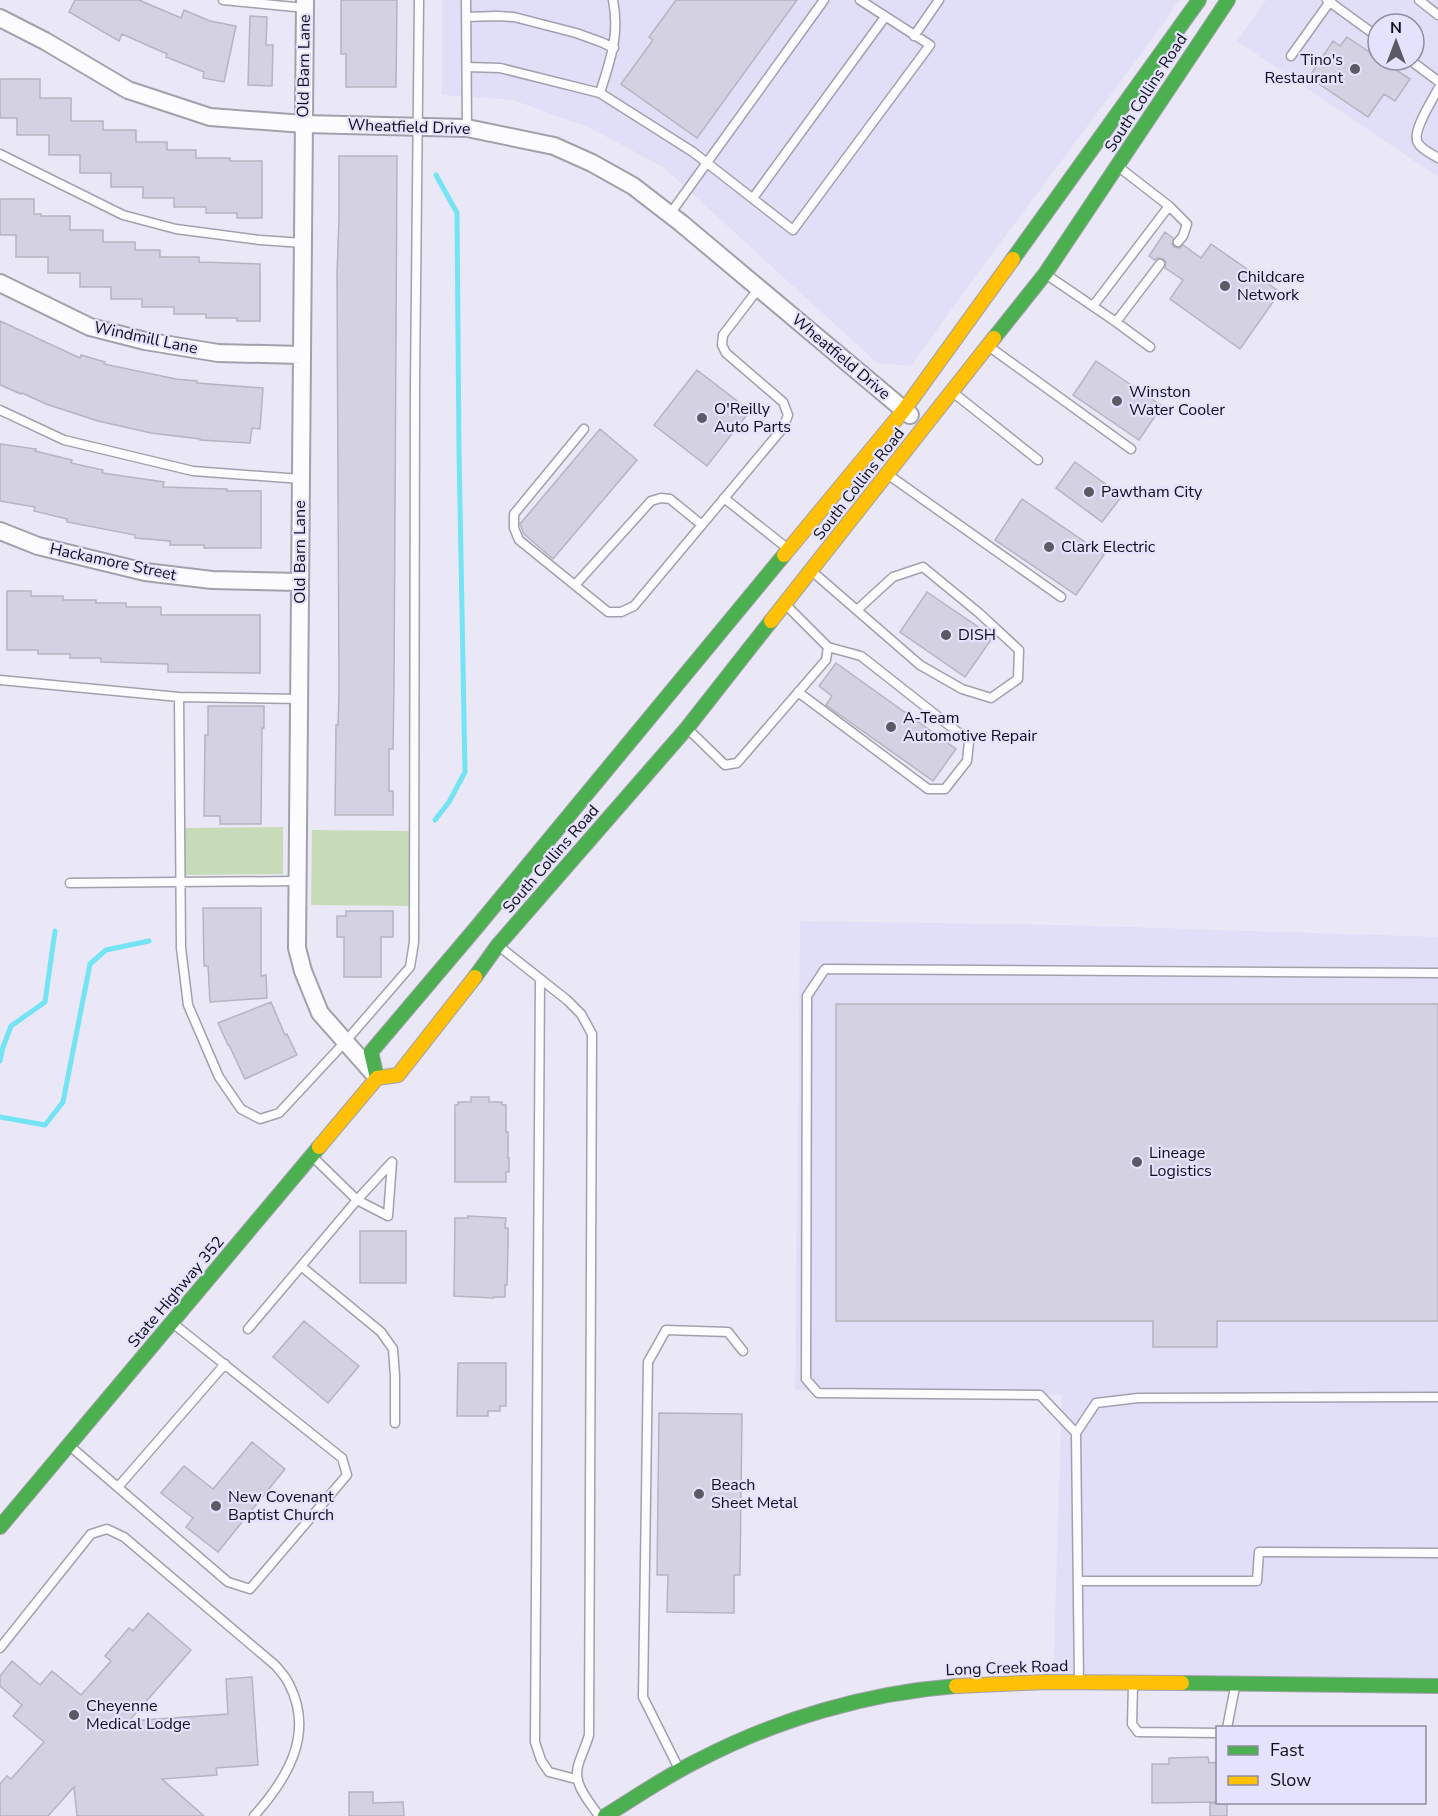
<svg xmlns="http://www.w3.org/2000/svg" width="1438" height="1816" font-family="'Nunito Sans',sans-serif">
<style>
.built{fill:#e1def8;fill-rule:evenodd}
.green{fill:#c8dbb9}
.lines{fill:none;stroke-linecap:round;stroke-linejoin:round}
.stream{stroke:#74e3f4;stroke-width:5}
.building{fill:#d3d1e2;stroke:#b5b4bf;stroke-width:1.5}
.lane-casing{stroke:#a2a0ac;stroke-width:11}
.street-casing{stroke:#a2a0ac;stroke-width:20}
.fast-casing{stroke:#a2a0ac;stroke-width:16}
.slow-casing{stroke:#a2a0ac;stroke-width:16}
.lane{stroke:#fcfcfe;stroke-width:8}
.street{stroke:#fcfcfe;stroke-width:16}
.fast{stroke:#4caf50;stroke-width:14}
.slow{stroke:#ffc107;stroke-width:14}
.poi-dot{fill:#5c5a65;stroke:#e5e2fd;stroke-width:2}
.labels{text-anchor:middle;dominant-baseline:central;stroke-width:4.5;stroke-linejoin:round;paint-order:stroke}
.poi-label{font-size:16px;fill:#0f0e17;stroke:#e5e2fd;text-anchor:start}
.street-label{font-size:16px;fill:#0f0e17;stroke:#e5e2fd}
</style>
<rect width="100%" height="100%" fill="#eae8f7"/>
<path class="built" d="M442 0H1179L1159 30 980 270 911 366 877 363 663 167 590 128 513 100 442 95Z
M1266 0H1438V177L1237 41ZM1378 24H1414V60H1378Z
M800 921 1066 925 1438 937V1679H1053L1062 1395 795 1390Z"/>
<path class="green" d="M283 827V874L184 875V828Z
M312 830 411 831V906L311 905Z"/>
<g class="lines">
<path class="stream" d="M435 820 449 802 465 772 459 450 457 213 436 175
M0 1061 3 1047 11 1026 45 1002 55 931
M0 1117 45 1125 63 1102 90 964 106 950 149 941"/>
</g>
<path class="building" d="M75 0H139L181 18 184 10 210 21 236 26 224 82 203 78 204 72 166 57 167 54 122 34 119 41 69 12Z
M341 0H397L396 87H346V54H341Z
M676 0H797L697 138 621 84 653 40 649 37Z
M250 16 267 17 266 45H273L272 86 248 85Z
M1347 37 1378 58V60H1381L1410 79 1395 101 1384 94 1368 117 1309 77 1333 41 1340 46Z
M0 79H40V98H71V121H103V130H136V142H167V150H196V158H230V161H262V218H237V213H206V207H174V198H143V187H111V173H80V155H49V135H17V118H0Z
M339 156H397L394 686 393 749H389V791H393V815H335L336 725H338L339 693 337 273 339 219Z
M0 199H34V214H41V216H70V230H103V242H135V250H160V257H199V262L260 264V321H237V318H206V314H174V307H142V299H111V287H80V273H48V257H16V235H0Z
M1165 232 1173 238 1172 244 1174 247 1180 248 1183 245 1201 258 1211 244 1280 292 1240 349 1170 299 1183 280 1165 268 1166 262 1163 259 1158 258 1155 260 1149 256Z
M0 321 80 358 81 355 105 362 104 364 176 379 197 381V383L263 388 260 429 252 428 250 443 200 440V439L151 433 98 421 46 404 22 393 21 394 0 385Z
M1096 361 1162 406 1139 440 1073 395Z
M697 370 750 411 707 466 654 425Z
M600 429 637 460 553 559 524 534 520 524Z
M0 444 36 449 35 451 72 460 71 463 103 470 102 473 164 482 163 487 227 489V491H261V548H204V545H170V541L135 538V535L67 522V519L34 511 35 507 0 501Z
M1075 462 1122 496 1102 522 1056 488Z
M1022 499 1104 555 1076 595 995 540Z
M7 591H31V596H63V600H96V603H126V607H161V615H260V673L168 672V664L101 662V658H70V654H38V650H7Z
M927 592 993 637 965 677 900 632Z
M836 663 956 749 933 781 826 705 832 696 819 686Z
M208 706H264V728H262L261 824H220V816H204L205 735H208Z
M203 908H261V976L266 975 267 998 210 1002 208 966H204Z
M346 911H393V937H381V977H344V937H337V916H346Z
M271 1002 285 1035 287 1034 297 1055 245 1079 229 1045H228L218 1023Z
M836 1004H1438V1321H1217V1347H1153V1321H836Z
M471 1097H489V1102H502V1105H506V1132H508V1158H509V1172H506V1182H455V1105H458V1102H471Z
M468 1216 506 1218 505 1228H508V1246L507 1285H505V1297H494V1298L454 1296 455 1218H468Z
M360 1231H406V1283H360Z
M304 1321 359 1366 328 1403 273 1357Z
M458 1363H506V1406H500V1411H488V1416H457Z
M659 1413 742 1414 740 1575H734V1613L667 1612 668 1575H657Z
M252 1442 285 1469 218 1552 186 1527 193 1518 161 1493 184 1466 213 1489Z
M148 1613 191 1650 129 1721 228 1714 226 1679 252 1677 258 1765 216 1768 217 1775 162 1779 204 1816H77L74 1787 48 1816H0V1784L7 1776 11 1779 44 1742 13 1716 22 1705 0 1686V1676L12 1661 40 1685 52 1671 81 1695 111 1661 105 1656 129 1628 133 1631Z
M1208 1757 1209 1763 1218 1762V1802L1152 1803V1764H1169V1758Z
M349 1792H373V1803L403 1802 404 1816H349Z
M1210 1803H1227V1816H1210Z"/>
<g class="lines">
<defs>
<path id="lane" d="M223 0 305 8
M466 0 467 128
M1327 0 1378 37
M1419 0 1438 15
M466 17 497 16 514 17 576 33 601 42 614 48
M914 36 939 0
M1291 56 1331 0
M1410 60 1438 81
M467 67 500 68 600 93C610 60 620 36 613 0
M1438 89C1432 101 1411 132 1418 143 1422 150 1432 154 1438 158
M600 93 693 152 793 230 930 45 860 0
M0 154 123 215 176 229 260 240 303 243
M1120 168 1169 206 1187 224 1183 236 1178 242
M753 198 885 17
M670 214 824 0
M1047 275 1116 322 1150 347
M1093 306 1169 206
M1116 322 1160 264
M991 348 1131 449
M955 394 1038 460
M0 410 64 440 193 471 301 479
M584 429 514 514V528L519 540 608 612H621L634 606 783 428 788 415 783 402 726 353 722 345 723 335 759 288
M890 476 1061 597
M724 498 787 548
M814 573 920 665 962 689 991 698 1018 679 1019 650 979 613 923 567 893 577 857 610
M575 585 651 501 661 498 670 499 702 525
M0 680 179 697 299 699
M798 692 928 789H945L967 761 969 741 861 656 828 647
M179 697 181 948 188 1005 219 1077 241 1109 260 1119 279 1113 345 1042 410 967 414 942 415 383 419 0
M690 731 725 765 737 763 826 660 828 647 787 606
M70 883 298 881
M500 947 567 1000 581 1014 592 1034 589 1735C586 1746 581 1755 578 1766 573 1785 589 1801 599 1816
M540 979 535 1742 541 1760 549 1772 576 1779
M392 1162 388 1216 357 1200Z
M301 1266 381 1332 393 1349 395 1376V1423
M248 1329 357 1200 314 1158
M1076 1433 1096 1403 1138 1398 1438 1397
M71 1447 228 1582 250 1589 347 1475 342 1458 175 1325
M118 1487 225 1364
M1078 1581H1257L1259 1552 1438 1553
M0 1648 91 1534 107 1529 124 1537 275 1665C280 1671 286 1677 289 1684 315 1734 287 1779 254 1816
M1079 1682 1076 1433 1040 1395 818 1393 806 1379 807 996 825 969 1438 973
M1133 1686 1132 1724 1138 1732 1218 1733
M1227 1728 1235 1687
M679 1769 643 1697 648 1362 666 1330 728 1332 743 1351"/>
<path id="street" d="M305 0 297 948 303 971 320 1013 373 1073
M0 18 45 41 128 90 210 117 304 124 467 128 554 146 592 163 633 186 681 223 910 415
M0 283 90 327 145 341 218 353 302 355
M0 531 38 546 145 572 212 580 300 582"/>
<path id="fast" d="M1013 259 1199 0
M994 338 1045 274 1228 0
M475 977 498 945 687 728 771 621
M377 1078 371 1052 476 928 784 555
M0 1527 319 1147
M1182 1683 1438 1686
M605 1816C636 1797 666 1776 699 1760 778 1719 867 1693 956 1686"/>
<path id="slow" d="M784 555 904 410 1013 259
M771 621 994 338
M319 1147 377 1078 398 1075 475 977
M956 1686 1046 1682 1182 1683"/>
</defs>
<use href="#lane" class="lane-casing"/>
<use href="#street" class="street-casing"/>
<use href="#fast" class="fast-casing"/>
<use href="#slow" class="slow-casing"/>
<use href="#lane" class="lane"/>
<use href="#street" class="street"/>
<use href="#fast" class="fast"/>
<use href="#slow" class="slow"/>
</g>
<g class="poi-dot">
<circle cx="1355" cy="69" r="6"/>
<circle cx="1225" cy="286" r="6"/>
<circle cx="1117" cy="401" r="6"/>
<circle cx="702" cy="418" r="6"/>
<circle cx="1089" cy="492" r="6"/>
<circle cx="1049" cy="547" r="6"/>
<circle cx="946" cy="635" r="6"/>
<circle cx="891" cy="727" r="6"/>
<circle cx="1137" cy="1162" r="6"/>
<circle cx="699" cy="1494" r="6"/>
<circle cx="216" cy="1506" r="6"/>
<circle cx="74" cy="1715" r="6"/>
</g>
<g class="labels">
<g class="poi-label">
<text x="1343" y="60" text-anchor="end">Tino's<tspan x="1343" dy="18">Restaurant</tspan></text>
<text x="1237" y="277">Childcare<tspan x="1237" dy="18">Network</tspan></text>
<text x="1129" y="392">Winston<tspan x="1129" dy="18">Water Cooler</tspan></text>
<text x="714" y="409">O'Reilly<tspan x="714" dy="18">Auto Parts</tspan></text>
<text x="1101" y="492">Pawtham City</text>
<text x="1061" y="547">Clark Electric</text>
<text x="958" y="635">DISH</text>
<text x="903" y="718">A-Team<tspan x="903" dy="18">Automotive Repair</tspan></text>
<text x="1149" y="1153">Lineage<tspan x="1149" dy="18">Logistics</tspan></text>
<text x="711" y="1485">Beach<tspan x="711" dy="18">Sheet Metal</tspan></text>
<text x="228" y="1497">New Covenant<tspan x="228" dy="18">Baptist Church</tspan></text>
<text x="86" y="1706">Cheyenne<tspan x="86" dy="18">Medical Lodge</tspan></text>
</g>
<g class="street-label">
<text transform="translate(304 66) rotate(-89)">Old Barn Lane</text>
<text transform="translate(1146 93) rotate(-57)">South Collins Road</text>
<text transform="translate(409 127) rotate(2)">Wheatfield Drive</text>
<text transform="translate(146 338) rotate(12)">Windmill Lane</text>
<text transform="translate(841 357) rotate(40)">Wheatfield Drive</text>
<text transform="translate(859 484) rotate(-52)">South Collins Road</text>
<text transform="translate(300 552) rotate(-90)">Old Barn Lane</text>
<text transform="translate(113 562) rotate(12)">Hackamore Street</text>
<text transform="translate(551 859) rotate(-49)">South Collins Road</text>
<text transform="translate(176 1292) rotate(-50)">State Highway 352</text>
<text transform="translate(1007 1668) rotate(-2)">Long Creek Road</text>
</g>
</g>
<rect x="1216" y="1726" width="210" height="78" fill="#e5e2fd" stroke="#8f8da1" stroke-width="1.5"/>
<rect x="1228" y="1746" width="30" height="9" fill="#4caf50" stroke="#8f8da1" stroke-width="1.5"/>
<text x="1270" y="1756" font-size="18" fill="#0f0e17">Fast</text>
<rect x="1228" y="1776" width="30" height="9" fill="#ffc107" stroke="#8f8da1" stroke-width="1.5"/>
<text x="1270" y="1786" font-size="18" fill="#0f0e17">Slow</text>
<g transform="translate(1396 42)"><circle r="28" fill="#e5e2fd" stroke="#8f8da1" stroke-width="1.5"/>
<path d="M0-4.5L10 22L0 15L-10 22Z" fill="#5c5a65"/>
<text y="-9" font-size="16" font-weight="bold" text-anchor="middle" fill="#0f0e17">N</text>
</g>
</svg>
